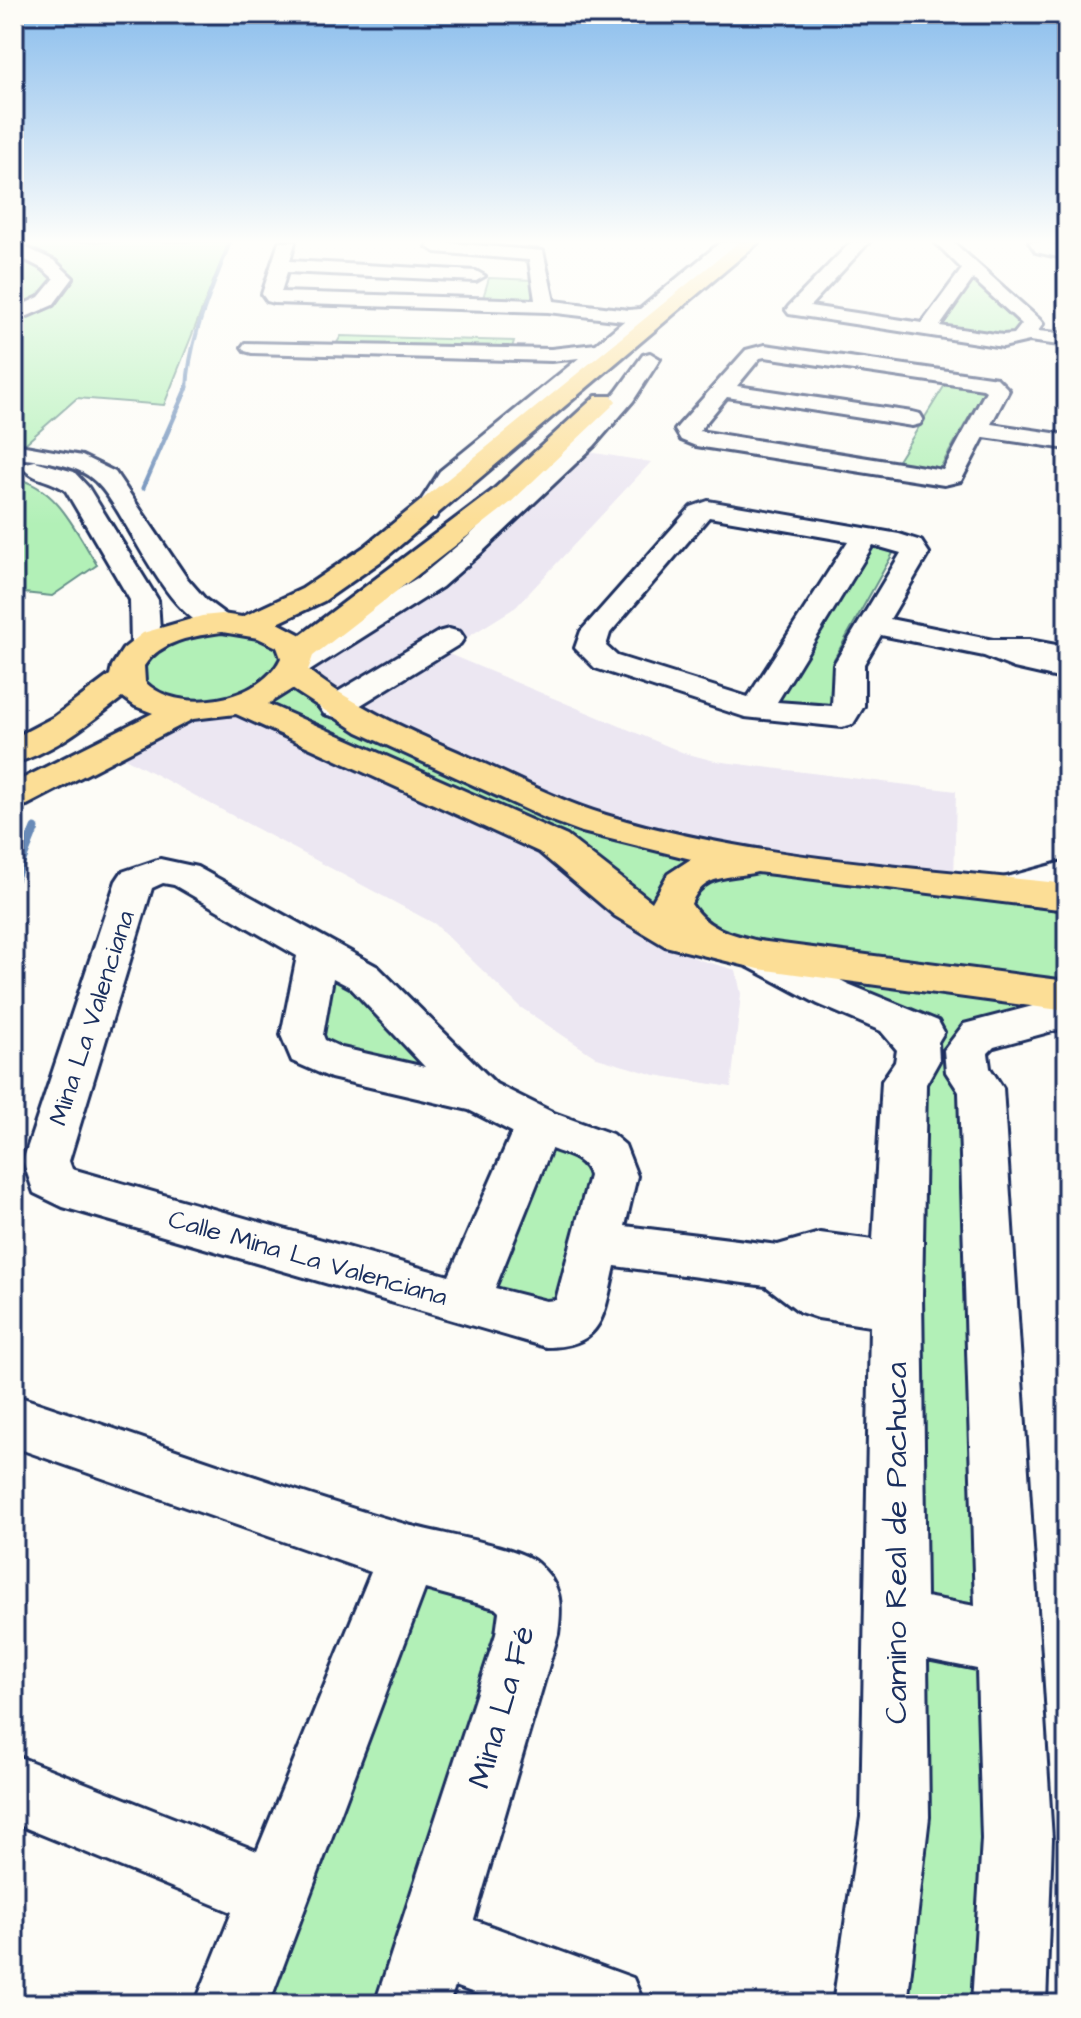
<svg xmlns="http://www.w3.org/2000/svg" width="1081" height="2018" font-family="'Architects Daughter',sans-serif">
<style>
.built{fill:#ece7f2}
.green{fill:#b2f0b7;stroke:#66908a;stroke-width:2}
.lines{fill:none;stroke-linecap:round;stroke-linejoin:round}
.stream-far2{stroke:#678ab7;stroke-width:4}
.stream-far1{stroke:#678ab7;stroke-width:5}
.stream{stroke:#678ab7;stroke-width:9}
.minor-casing{stroke:#1b2f5e;stroke-width:6}
.major-casing{stroke:#1b2f5e;stroke-width:6}
.minor{fill:#fdfcf7;fill-rule:evenodd}
.major{fill:#fcde96;fill-rule:evenodd}
.labels{text-anchor:middle;dominant-baseline:central;stroke-width:6;stroke-linejoin:round;paint-order:stroke}
.street-label{font-size:26px;fill:#1b2f5e;stroke:#fdfcf7}
.near-street-label{font-size:32px;fill:#1b2f5e;stroke:#fdfcf7}
</style>
<rect width="100%" height="100%" fill="#fdfcf7"/>
<filter id="ink" filterUnits="userSpaceOnUse"><feTurbulence type="fractalNoise" baseFrequency=".0125" numOctaves="2"/><feDisplacementMap in="SourceGraphic" scale="16" xChannelSelector="R" yChannelSelector="G"/><feConvolveMatrix kernelMatrix="1 2 1 2 8 2 1 2 1" color-interpolation-filters="sRGB"/></filter>
<g filter="url(#ink)">
<path class="built" d="M576 450 651 462 516 607 444 652 684 753 715 761 956 791 954 884 656 840 362 723 297 665 432 581Z
M241 704 553 844 609 892 648 937 700 960 736 970 741 994 731 1087 655 1075 597 1058 520 1007 435 924 106 748 185 710Z"/>
<path class="green" d="M14 242H229L164 405 77 398 26 443 14 442Z
M971 270 1033 324 1014 341 927 330Z
M489 278 533 280 537 303 482 301Z
M341 336 514 341 511 351 335 346Z
M948 380 987 386 937 473 894 467Z
M14 478C58 487 75 530 97 565L52 596 14 592Z
M870 543 896 548 834 659 830 712 776 705Z
M194 626 272 631 293 674 591 823 1005 890 1067 873V1012L980 1035 1009 2004H870L904 1042 711 941 553 844 241 704 140 697 132 658Z
M341 972 428 1067 420 1071 311 1046 319 979Z
M543 1133 596 1157 563 1312 473 1293Z
M421 1571 515 1607 385 2004H255Z"/>
<g class="lines">
<path class="stream-far2" d="M187 389C189 337 212 290 230 242"/>
<path class="stream-far1" d="M143 488 187 387"/>
<path class="stream" d="M14 880 35 828"/>
<defs>
<path id="minor" d="M14 242 55 261 73 278 53 305 14 322V309L39 297 54 279 43 269 14 254Z
M279 242H295L290 261 476 271 485 276 476 281 287 272 281 292 535 300 529 260 436 252 427 247 430 243 439 242 543 251 554 301 629 310 640 309 721 242H740L459 480 435 518H417L413 513 440 471 579 358 551 361 252 353 245 351 242 347 245 343 551 349 596 344 624 321 548 312 274 303 267 301 262 294Z
M851 242H869L810 306 922 323 962 269 935 242H953L1040 320 1043 324 1038 331 1067 334V346L1029 341 1003 347 789 314 786 310 789 306ZM973 279 1022 324 1014 334 1003 335 940 326Z
M1029 242H1046L1067 249V259L1036 252Z
M765 345 997 378 1009 390 991 424 1067 435V449L984 437 961 481 944 485 696 446 681 440 675 430 679 425 746 350ZM765 357 983 389 986 391 943 470 699 431 727 397 912 426 920 424 923 419 920 414 912 412 737 386 760 358Z
M650 353 660 359 633 401 594 446 481 553 442 587 308 672 297 674 286 672 282 665 286 658 422 575 463 541 578 436 617 391 643 355Z
M14 444 82 456 115 472 186 577 206 600 237 623 232 629C173 644 130 514 96 482 76 462 40 461 14 458Z
M35 461 74 472 88 487 158 600 161 645 157 651 146 654 135 651 131 645 130 600 66 491C53 480 33 480 23 468L26 463Z
M708 501 899 534 921 541 929 553 890 619 993 640H1029L1067 647V680L1014 668 984 656 881 635 864 664V706L853 724 842 727 745 717 595 668 575 648 581 631 691 507ZM709 517 848 541 748 697 617 656 606 646 610 633ZM873 545 901 553 834 664 832 706 777 702Z
M449 629 460 632 464 638 460 644 346 714 335 717 324 714 319 707 324 700 438 632Z
M160 859 197 867 378 967 496 1084 554 1113 612 1134 625 1145 637 1176 625 1226 778 1245 820 1233 873 1240 882 1081 895 1062 897 1050 881 1031 818 1004 745 965 739 955 745 945 759 941 773 945 848 984 938 1021 944 1032 938 1042 939 1061 926 1084 922 1295 926 1597 975 1606 959 1092 946 1072 944 1050 964 1024 1067 997V1027L994 1047 988 1053 990 1068 1003 1088 1052 1839 1046 2004H972L982 1839 977 1669 927 1659 929 1817 907 2004H833L861 1817 870 1326 818 1318 800 1312 766 1286 615 1266C604 1314 604 1347 546 1347L63 1207 34 1193 23 1161 116 881 122 872ZM163 883 174 885 297 956 281 1035 292 1061 331 1078 469 1110 512 1132 449 1276 72 1169 69 1161 152 888ZM333 978 350 987 425 1067 342 1048 325 1040 323 1035ZM551 1149C567 1155 585 1158 589 1176L556 1300 546 1301 495 1288Z
M1067 861V885L1005 902 992 899 986 890 992 881Z
M14 1395C145 1438 276 1487 408 1525 438 1534 516 1545 537 1563 562 1585 562 1603 558 1634L474 1920 633 1978 644 2004H505L455 1986 449 2004H375L496 1634 499 1612 495 1608 425 1589 269 2004H195L232 1912 14 1823V1755L257 1851 371 1572 14 1447Z"/>
<path id="major" d="M739 242H759L384 559 324 601 278 623 301 635 492 491 596 396H612L616 401 612 406 510 503 313 656 308 670C356 708 411 731 467 756 513 776 558 801 606 815 755 860 914 867 1067 884V910L757 872C729 879 703 873 691 904 708 930 731 934 759 941L1067 981V1011L759 969 665 946 615 916 539 852 236 714 193 719 27 805 14 808V783L153 713 135 706 123 697C90 722 55 752 14 763V738L54 717 110 675 112 666 123 649 143 633 202 616 222 614 242 617 302 589 364 547ZM222 632 258 638 277 647 281 658C261 701 179 716 145 682L144 666C161 640 194 636 222 632ZM292 689 358 732 547 819 582 832 691 859 668 874 652 902 567 836 268 704Z"/>
</defs>
<use href="#minor" class="minor-casing"/>
<use href="#major" class="major-casing"/>
<use href="#minor" class="minor"/>
<use href="#major" class="major"/>
</g>
</g>
<linearGradient id="sky" x2="0" y2="1"><stop stop-color="#88bcec"/><stop offset="0.46" stop-color="#fefefb"/><stop offset="1" stop-color="#fefefb" stop-opacity="0"/></linearGradient>
<rect width="1081" height="525" fill="url(#sky)"/>
<g class="labels">
<g class="street-label">
<text transform="translate(92 1018) rotate(-72)">Mina La Valenciana</text>
<text transform="translate(308 1258) rotate(16)">Calle Mina La Valenciana</text>
</g>
<g class="near-street-label">
<text transform="translate(896 1543) rotate(-90)">Camino Real de Pachuca</text>
<text transform="translate(502 1707) rotate(-74)">Mina La Fé</text>
</g>
</g>
<rect width="1081" height="2018" fill="none" stroke="#fdfcf7" stroke-width="48"/>
<rect x="24" y="24" width="1033" height="1970" fill="none" stroke="#1b2f5e" stroke-width="3" filter="url(#ink)"/>
</svg>
